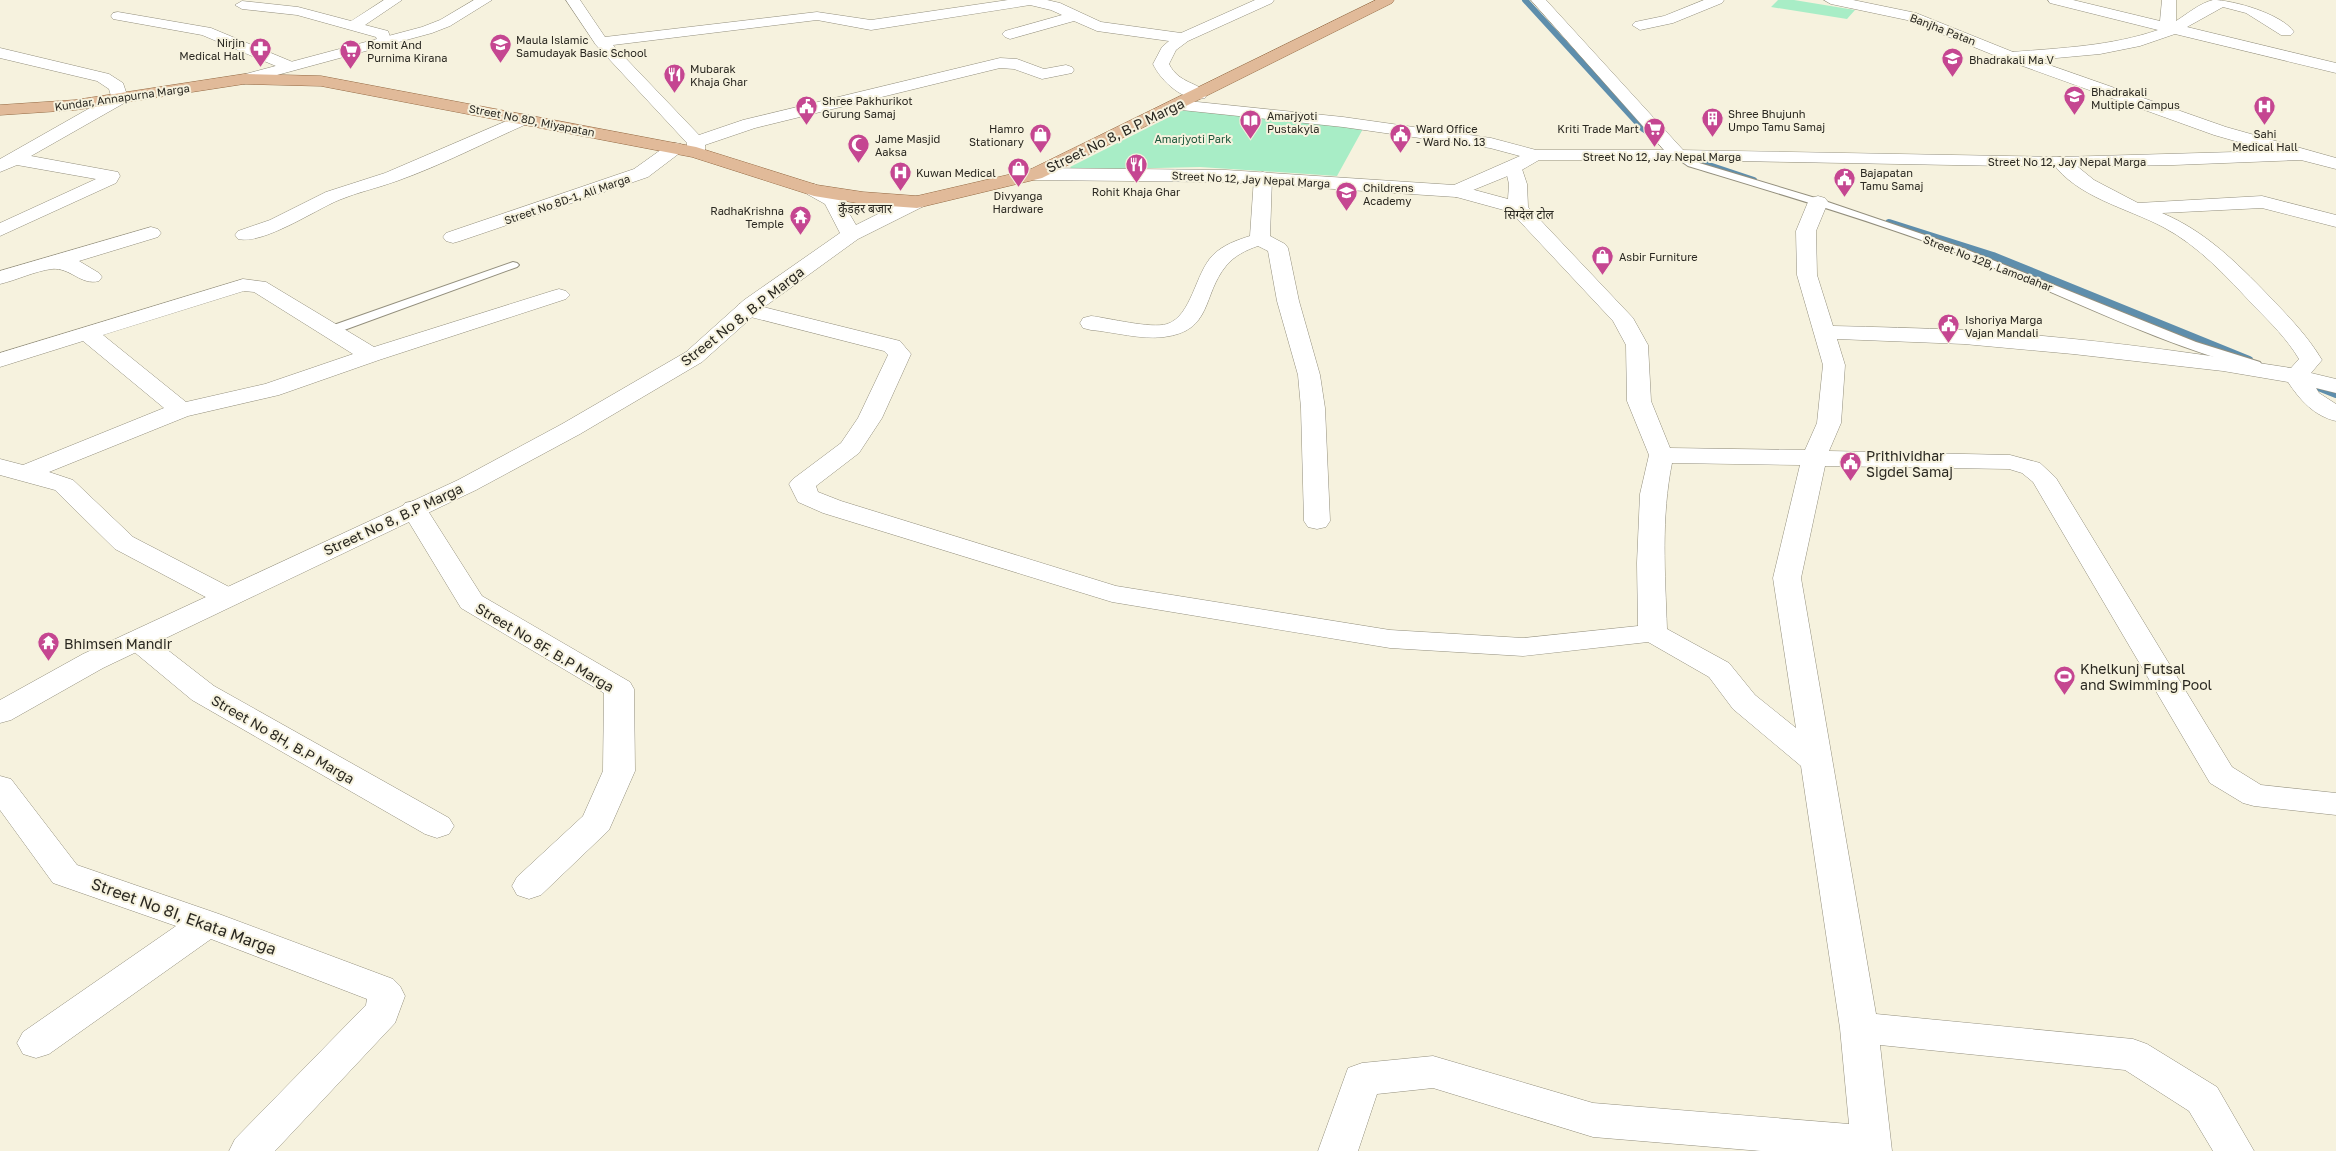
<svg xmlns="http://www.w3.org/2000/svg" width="2336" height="1151" font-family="'Golos Text','Noto Sans Devanagari',sans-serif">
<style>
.green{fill:#a8edc6}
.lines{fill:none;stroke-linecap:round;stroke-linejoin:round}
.stream-far1{stroke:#5e8eac;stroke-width:6}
.stream{stroke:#5e8eac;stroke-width:8}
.lane-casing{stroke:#938f7d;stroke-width:2}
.street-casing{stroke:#938f7d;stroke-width:1}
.secondary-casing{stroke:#938f7d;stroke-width:1}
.primary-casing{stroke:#946943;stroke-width:1}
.lane{fill:#fff;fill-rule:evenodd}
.street{fill:#fff;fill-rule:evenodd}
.secondary{fill:#fff;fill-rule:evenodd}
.primary{fill:#e1ba99;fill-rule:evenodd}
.labels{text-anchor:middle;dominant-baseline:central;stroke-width:4;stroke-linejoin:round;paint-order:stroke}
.far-street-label{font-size:11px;fill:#2a2821;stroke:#f6f2de}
.far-poi-label{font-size:11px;fill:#2a2821;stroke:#f6f2de;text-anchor:start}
.far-park-label{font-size:11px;fill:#1b553a;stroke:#f6f2de}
.far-neighbourhood-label{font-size:12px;fill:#2a2821;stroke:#f6f2de}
.street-label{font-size:14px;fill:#2a2821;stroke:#f6f2de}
.poi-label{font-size:14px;fill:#2a2821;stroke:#f6f2de;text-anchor:start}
.near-street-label{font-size:16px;fill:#2a2821;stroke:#f6f2de}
</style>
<rect width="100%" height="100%" fill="#f6f2de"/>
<path class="green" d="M1778 0H1794L1855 10 1847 19 1771 7Z
M1183 110 1364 127 1337 176 1200 167 1073 170 1070 167Z"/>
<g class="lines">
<path class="stream-far1" d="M1525 0 1643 129 1658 138
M1683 154 1694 160 1754 180"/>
<path class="stream" d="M1889 223 1993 256 2249 360
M2316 386 2336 394"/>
<defs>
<path id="lane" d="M1678 152 1696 162 1822 200 1960 247 2196 342 2260 362 2262 365 2256 369C2153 343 2052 289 1952 251 1865 219 1777 193 1688 166L1675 157 1673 155Z
M513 262 517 263 519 265 517 267 336 333 332 334 326 330 328 327Z"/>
<path id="street" d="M384 0H402L365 25 388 31 392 42 389 45H379L376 37 297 15 242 9 235 5 242 1 298 7 351 21Z
M566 0H580L605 37 817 12 871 20 1008 0H1047L1060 3 1101 22 1181 33 1255 0H1274L1272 3 1188 41 1176 50 1169 64C1179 84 1199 82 1207 94L1205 98C1184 103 1161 81 1153 64L1162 47 1169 41 1097 31 1074 21 1010 39 1005 37 1002 34 1005 31 1062 15 1051 10 1030 5 871 30 817 20 613 45 699 135 743 120 1000 58 1017 59 1044 69 1066 65 1072 67 1074 70 1072 73 1042 79 1014 69 1000 68 755 128 705 145V152L702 156H690L687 152V143L596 45Z
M1531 0H1546L1684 151 1687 155 1684 159H1672Z
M1704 0H1724L1722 3 1673 23 1640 30 1632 25 1635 22 1664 16Z
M2048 0H2073L2160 21 2162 0H2176V21C2187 14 2200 3 2213 0 2233 0 2282 14 2294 32L2291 35H2281L2246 13 2223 7 2187 27 2336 63V73L2175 34 2140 46 2100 54 2012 62 2006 60 2004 57 2006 54 2012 52C2062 48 2111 46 2158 30L2050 3Z
M118 12 211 28 295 63 297 66 295 69H283L202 35 113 19 111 16 113 13Z
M0 48 109 74 123 83 128 98 126 102 31 156 118 172 120 176 116 183 0 236V223L96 179 17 165 0 172V159L111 96 109 89 97 81 0 58Z
M523 114 529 115 532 119 529 123C486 142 442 165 397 181 378 188 358 192 339 200 315 210 263 245 238 239L235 235 238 231 270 220 326 192 385 173Z
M675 143 681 144 684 148 681 152 648 177 460 241 453 243 446 241 443 237 446 233 634 169 669 144Z
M2061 157 2067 158 2094 180 2138 203 2262 196 2336 215V227L2262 208 2162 213C2205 231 2236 262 2268 295 2288 316 2307 335 2322 360L2311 373 2336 379V393L2316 388 2319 393 2336 404V421C2314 416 2300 400 2288 382L2223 371 2073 354 1964 344 1837 339 1845 365 1841 423 1829 451 2010 455 2040 463 2056 478 2232 767 2261 785 2336 793V815L2254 806 2243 803 2210 783 2033 482 2022 473 2009 469 1825 466 1801 578 1876 1014 2133 1039 2147 1044 2217 1087 2254 1151H2213L2189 1111 2125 1070 1880 1045 1892 1151H1761L1593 1137 1433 1088 1377 1094 1358 1151H1318L1348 1068 1362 1063 1433 1056 1593 1103 1849 1124 1840 1028 1801 766 1733 709 1709 677 1648 642 1523 656 1390 648 1112 602 823 513 798 502 789 484 793 479 841 443 858 418 888 355 884 351 739 314 736 309 739 304 747 303 900 341 911 354 882 418 859 453 816 486 818 492 841 501 1116 586 1390 630 1523 638 1638 626 1637 563 1640 494 1649 455 1627 401 1626 345 1613 321 1511 212 1449 195 1447 191 1449 187 1456 185 1508 199 1509 184 1505 167 1508 163H1520L1527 184 1528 207 1633 318 1648 345 1651 401 1670 448 1805 450 1817 423 1823 365 1797 275 1796 231 1808 202 1811 198 1818 196 1825 198 1828 202 1816 231 1817 275 1833 326C1876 327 1919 328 1962 330 2070 336 2184 351 2291 368L2299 359C2287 339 2271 323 2255 307 2227 277 2199 246 2163 227 2127 208 2076 197 2052 162L2055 158ZM1672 463 1800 465 1773 578 1796 728 1755 695 1729 663 1667 629C1665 573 1661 517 1672 463Z
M1263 172 1270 174 1272 178 1270 236 1285 244 1288 248 1299 301 1320 375 1325 408 1330 521 1326 527 1317 529 1308 527 1304 521 1301 408 1298 375 1277 301 1268 251 1258 246C1246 250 1234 256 1226 266 1202 295 1213 331 1164 337 1141 340 1114 332 1091 330L1083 328 1080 323 1083 318 1091 316C1109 318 1151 329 1167 324 1192 316 1195 273 1213 255 1223 245 1237 240 1250 236L1254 178 1256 174Z
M151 227 158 229 161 233 158 237 79 261 99 273 102 277 99 281C81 286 70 267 52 269 35 271 17 280 0 284V271Z
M243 279 266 282 374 347 552 291 559 289 566 291 570 295 566 299 379 360 279 395 188 416 49 472 73 480 133 537 237 591 241 597 237 603 227 605 217 603 115 549 55 490 0 475V459L23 465 164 408 83 341 0 367V353ZM244 291 254 292 353 354 265 384 186 402 103 335Z
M414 501 423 503 482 596 630 682 634 689 635 771 609 830 541 895 529 899 517 895 512 886 517 877 583 816 603 771 604 693 461 608 401 509 405 503Z
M137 631 147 634 214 686 449 818 454 826 449 834 437 838 425 834 192 700 127 646 123 640 127 634Z
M0 776 11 779 77 865 219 914 393 979 400 986 405 996 395 1023 275 1151H229L235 1139 366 1005 367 999 211 939 49 1054 36 1058 23 1054 17 1043 23 1032 176 926 53 883 0 810Z"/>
<path id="secondary" d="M474 0H492L450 26 432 33 244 84 238 82 236 79 238 76 422 27 440 20Z
M1824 0H1853L1916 13 2018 54 2226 127 2336 158V169L2301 160 2174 165 2061 167 1678 160H1539L1520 171 1456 197 1226 182 1035 180 1028 178 1026 174 1028 170 1035 168 1226 170 1454 185 1520 156 1490 148 1343 127 1172 109 1170 105 1172 101 1178 100 1343 117 1491 138 1536 150H1678L2061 157 2270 151 2214 135 2006 60 1907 20 1831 4Z
M814 184 839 196 856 225 910 198 917 196 924 198 927 202 924 206 858 239 760 310 702 362 580 434 476 490 103 668 11 720 0 723V700L83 654 458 480 562 424 686 352 744 300 840 233 825 204 807 194 805 190 807 186Z"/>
<path id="primary" d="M1376 0H1394L1392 3 1042 178 917 208 863 204 814 196 692 157 321 86 244 84 75 110 0 115V105L75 100 244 74 321 76 696 147 817 185 863 192 917 196 1029 170Z"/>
</defs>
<use href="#lane" class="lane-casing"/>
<use href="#street" class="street-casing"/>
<use href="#secondary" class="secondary-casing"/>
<use href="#primary" class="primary-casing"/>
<use href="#lane" class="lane"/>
<use href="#street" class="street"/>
<use href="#secondary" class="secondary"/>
<use href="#primary" class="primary"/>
</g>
<defs>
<symbol id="school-pin" viewBox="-11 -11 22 30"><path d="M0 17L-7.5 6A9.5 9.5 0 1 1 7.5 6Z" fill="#c54691" stroke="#f6f2de"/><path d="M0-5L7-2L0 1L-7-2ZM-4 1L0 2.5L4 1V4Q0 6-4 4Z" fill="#fff"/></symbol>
<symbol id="pharmacy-pin" viewBox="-11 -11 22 30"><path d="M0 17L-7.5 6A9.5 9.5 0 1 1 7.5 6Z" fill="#c54691" stroke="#f6f2de"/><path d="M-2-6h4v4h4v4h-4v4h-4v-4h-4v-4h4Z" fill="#fff"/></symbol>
<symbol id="supermarket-pin" viewBox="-11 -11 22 30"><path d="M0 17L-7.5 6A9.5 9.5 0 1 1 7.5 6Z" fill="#c54691" stroke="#f6f2de"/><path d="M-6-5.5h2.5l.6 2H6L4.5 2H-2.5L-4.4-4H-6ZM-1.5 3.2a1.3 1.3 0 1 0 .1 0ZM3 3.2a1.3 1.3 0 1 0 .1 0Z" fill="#fff"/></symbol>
<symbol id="restaurant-pin" viewBox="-11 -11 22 30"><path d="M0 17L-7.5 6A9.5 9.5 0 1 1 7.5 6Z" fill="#c54691" stroke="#f6f2de"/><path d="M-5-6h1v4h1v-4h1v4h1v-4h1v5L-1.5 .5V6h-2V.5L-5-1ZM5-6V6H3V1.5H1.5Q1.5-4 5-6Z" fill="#fff"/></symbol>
<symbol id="university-pin" viewBox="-11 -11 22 30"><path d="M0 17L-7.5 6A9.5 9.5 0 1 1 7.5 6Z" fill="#c54691" stroke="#f6f2de"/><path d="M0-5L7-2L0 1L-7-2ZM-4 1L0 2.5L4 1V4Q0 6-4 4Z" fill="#fff"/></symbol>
<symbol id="civic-pin" viewBox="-11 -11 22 30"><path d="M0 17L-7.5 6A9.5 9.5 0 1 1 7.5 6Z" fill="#c54691" stroke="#f6f2de"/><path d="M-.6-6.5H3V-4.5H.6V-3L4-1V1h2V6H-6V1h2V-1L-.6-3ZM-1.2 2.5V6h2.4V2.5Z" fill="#fff"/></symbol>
<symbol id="hospital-pin" viewBox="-11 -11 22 30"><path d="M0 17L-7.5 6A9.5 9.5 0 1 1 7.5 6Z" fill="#c54691" stroke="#f6f2de"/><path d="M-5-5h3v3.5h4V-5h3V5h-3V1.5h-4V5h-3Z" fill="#fff"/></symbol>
<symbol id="building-pin" viewBox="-11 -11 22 30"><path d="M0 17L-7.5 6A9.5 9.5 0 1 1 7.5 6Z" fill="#c54691" stroke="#f6f2de"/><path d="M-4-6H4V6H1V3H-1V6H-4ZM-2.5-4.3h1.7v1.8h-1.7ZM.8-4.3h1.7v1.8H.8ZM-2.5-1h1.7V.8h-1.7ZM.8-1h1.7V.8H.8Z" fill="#fff"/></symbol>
<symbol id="library-pin" viewBox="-11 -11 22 30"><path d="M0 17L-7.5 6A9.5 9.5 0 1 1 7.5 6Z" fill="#c54691" stroke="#f6f2de"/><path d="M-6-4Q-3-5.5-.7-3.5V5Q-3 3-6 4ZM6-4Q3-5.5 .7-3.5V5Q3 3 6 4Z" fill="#fff"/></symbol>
<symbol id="shop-pin" viewBox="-11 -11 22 30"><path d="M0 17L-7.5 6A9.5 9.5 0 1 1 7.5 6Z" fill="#c54691" stroke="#f6f2de"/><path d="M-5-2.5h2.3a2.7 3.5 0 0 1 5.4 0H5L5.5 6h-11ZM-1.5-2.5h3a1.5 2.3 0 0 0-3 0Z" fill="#fff"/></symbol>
<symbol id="mosque-pin" viewBox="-11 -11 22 30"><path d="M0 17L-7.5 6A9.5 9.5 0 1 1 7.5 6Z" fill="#c54691" stroke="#f6f2de"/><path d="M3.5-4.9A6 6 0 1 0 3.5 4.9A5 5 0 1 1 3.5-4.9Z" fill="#fff"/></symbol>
<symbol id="temple-pin" viewBox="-11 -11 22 30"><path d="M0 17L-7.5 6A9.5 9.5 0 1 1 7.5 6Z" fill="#c54691" stroke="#f6f2de"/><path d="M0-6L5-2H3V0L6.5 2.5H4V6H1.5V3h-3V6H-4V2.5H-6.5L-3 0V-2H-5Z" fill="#fff"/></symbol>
<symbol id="stadium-pin" viewBox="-11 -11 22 30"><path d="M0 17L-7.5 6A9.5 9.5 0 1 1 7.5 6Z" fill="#c54691" stroke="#f6f2de"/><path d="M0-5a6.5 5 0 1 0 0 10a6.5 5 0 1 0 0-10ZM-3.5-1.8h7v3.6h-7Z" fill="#fff"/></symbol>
</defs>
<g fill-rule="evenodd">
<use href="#school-pin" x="488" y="32" width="25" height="34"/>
<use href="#pharmacy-pin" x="248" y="36" width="25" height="34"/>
<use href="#supermarket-pin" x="338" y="38" width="25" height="34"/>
<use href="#school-pin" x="1940" y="46" width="25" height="34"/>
<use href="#restaurant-pin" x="662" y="62" width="25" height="34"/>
<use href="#university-pin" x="2062" y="84" width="25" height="34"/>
<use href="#civic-pin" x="794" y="94" width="25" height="34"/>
<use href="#hospital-pin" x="2252" y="94" width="25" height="34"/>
<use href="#building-pin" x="1700" y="106" width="25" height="34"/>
<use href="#library-pin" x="1238" y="108" width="25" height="34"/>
<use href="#supermarket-pin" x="1642" y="116" width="25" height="34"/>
<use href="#shop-pin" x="1028" y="122" width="25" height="34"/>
<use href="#civic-pin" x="1388" y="122" width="25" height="34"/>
<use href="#mosque-pin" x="846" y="132" width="25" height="34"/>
<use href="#restaurant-pin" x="1124" y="152" width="25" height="34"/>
<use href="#shop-pin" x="1006" y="156" width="25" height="34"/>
<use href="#hospital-pin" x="888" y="160" width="25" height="34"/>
<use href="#civic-pin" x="1832" y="166" width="25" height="34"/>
<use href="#school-pin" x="1334" y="180" width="25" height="34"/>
<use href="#temple-pin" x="788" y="204" width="25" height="34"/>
<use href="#shop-pin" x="1590" y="244" width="25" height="34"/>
<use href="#civic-pin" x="1936" y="312" width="25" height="34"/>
<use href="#civic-pin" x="1838" y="450" width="25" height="34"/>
<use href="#temple-pin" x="36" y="630" width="25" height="34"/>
<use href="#stadium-pin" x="2052" y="664" width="25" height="34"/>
</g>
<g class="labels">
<g class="far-street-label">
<text transform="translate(1943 29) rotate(21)">Banjha Patan</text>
<text transform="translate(122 97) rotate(-8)">Kundar, Annapurna Marga</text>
<text transform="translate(532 120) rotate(11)">Street No 8D, Miyapatan</text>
<text x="1662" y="156">Street No 12, Jay Nepal Marga</text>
<text x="2067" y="161">Street No 12, Jay Nepal Marga</text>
<text transform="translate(1251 179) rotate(3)">Street No 12, Jay Nepal Marga</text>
<text transform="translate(567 199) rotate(-19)">Street No 8D-1, Ali Marga</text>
<text transform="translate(1988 263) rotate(21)">Street No 12B, Lamodahar</text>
</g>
<g class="far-poi-label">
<text x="516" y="39">Maula Islamic<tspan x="516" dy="13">Samudayak Basic School</tspan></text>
<text x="245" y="42" text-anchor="end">Nirjin<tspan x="245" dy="13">Medical Hall</tspan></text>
<text x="367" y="44">Romit And<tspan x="367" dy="13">Purnima Kirana</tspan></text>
<text x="1969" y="59">Bhadrakali Ma V</text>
<text x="690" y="68">Mubarak<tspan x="690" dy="13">Khaja Ghar</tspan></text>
<text x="2091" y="91">Bhadrakali<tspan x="2091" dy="13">Multiple Campus</tspan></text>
<text x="822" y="100">Shree Pakhurikot<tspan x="822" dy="13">Gurung Samaj</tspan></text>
<text x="1728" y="113">Shree Bhujunh<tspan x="1728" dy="13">Umpo Tamu Samaj</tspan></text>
<text x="1267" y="115">Amarjyoti<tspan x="1267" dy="13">Pustakyla</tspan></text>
<text x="1024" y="128" text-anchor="end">Hamro<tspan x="1024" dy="13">Stationary</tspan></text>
<text x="1416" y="128">Ward Office<tspan x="1416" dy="13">- Ward No. 13</tspan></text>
<text x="1639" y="128" text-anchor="end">Kriti Trade Mart</text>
<text x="2265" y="133" text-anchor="middle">Sahi<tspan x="2265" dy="13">Medical Hall</tspan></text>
<text x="875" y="138">Jame Masjid<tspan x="875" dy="13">Aaksa</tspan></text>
<text x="916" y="172">Kuwan Medical</text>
<text x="1860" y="172">Bajapatan<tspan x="1860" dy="13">Tamu Samaj</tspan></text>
<text x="1363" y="187">Childrens<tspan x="1363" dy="13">Academy</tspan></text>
<text x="1136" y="191" text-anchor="middle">Rohit Khaja Ghar</text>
<text x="1018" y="195" text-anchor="middle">Divyanga<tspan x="1018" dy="13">Hardware</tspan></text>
<text x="784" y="210" text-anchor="end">RadhaKrishna<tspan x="784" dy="13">Temple</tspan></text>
<text x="1619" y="256">Asbir Furniture</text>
<text x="1965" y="319">Ishoriya Marga<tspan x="1965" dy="13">Vajan Mandali</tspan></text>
</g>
<g class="far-park-label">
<text x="1193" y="138">Amarjyoti Park</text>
</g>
<g class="far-neighbourhood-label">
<text x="865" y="208">कुँडहर बजार</text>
<text x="1529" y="214">सिग्देल टोल</text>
</g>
<g class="street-label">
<text transform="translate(1115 135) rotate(-26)">Street No 8, B.P Marga</text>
<text transform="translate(742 316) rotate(-38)">Street No 8, B.P Marga</text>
<text transform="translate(393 519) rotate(-25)">Street No 8, B.P Marga</text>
<text transform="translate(545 647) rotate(31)">Street No 8F, B.P Marga</text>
<text transform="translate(283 739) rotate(30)">Street No 8H, B.P Marga</text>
</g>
<g class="poi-label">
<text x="1866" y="455">Prithividhar<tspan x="1866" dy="16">Sigdel Samaj</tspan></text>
<text x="64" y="643">Bhimsen Mandir</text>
<text x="2080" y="668">Khelkunj Futsal<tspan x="2080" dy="16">and Swimming Pool</tspan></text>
</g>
<g class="near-street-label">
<text transform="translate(184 916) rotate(20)">Street No 8I, Ekata Marga</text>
</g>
</g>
</svg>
